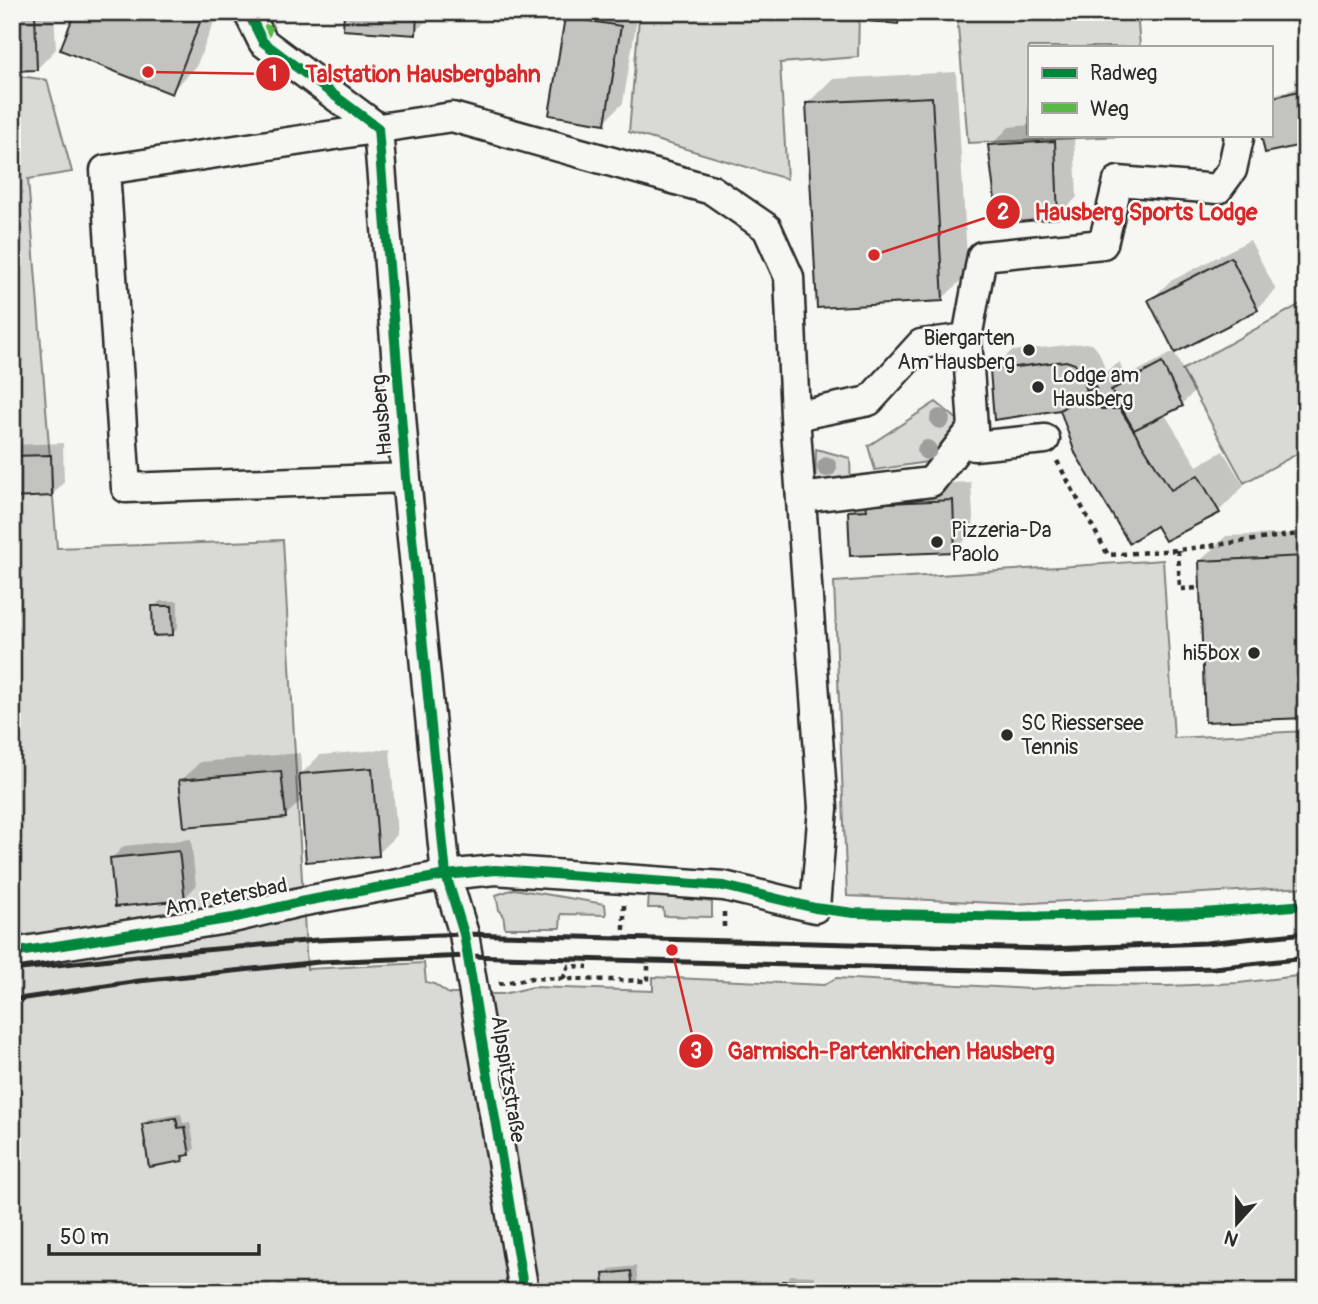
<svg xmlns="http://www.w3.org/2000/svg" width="1318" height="1304" font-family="Pangolin,sans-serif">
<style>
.green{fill:#d9d9d5;stroke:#828280;stroke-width:2}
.shadow{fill:#0003}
.building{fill:#c3c3c0;stroke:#2b2b2b;stroke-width:2}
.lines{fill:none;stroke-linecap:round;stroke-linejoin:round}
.minor-casing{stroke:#2b2b2b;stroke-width:33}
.path{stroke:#2b2b2b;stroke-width:4.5;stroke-dasharray:5 5;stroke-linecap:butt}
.minor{stroke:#f6f6f2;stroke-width:28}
.rail{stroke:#2b2b2b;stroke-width:5}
.quiet{stroke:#58b947;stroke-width:9;stroke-dasharray:18 9;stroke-linecap:butt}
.cycleway-casing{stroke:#f6f6f2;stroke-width:15}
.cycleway{stroke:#00873e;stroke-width:10}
.tree{fill:#9e9e9c}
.poi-dot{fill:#2b2b2b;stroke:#f6f6f2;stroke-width:2.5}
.labels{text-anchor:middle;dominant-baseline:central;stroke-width:5;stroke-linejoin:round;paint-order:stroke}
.poi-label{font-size:21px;fill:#2b2b2b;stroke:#f6f6f2;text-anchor:start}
.street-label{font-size:21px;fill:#2b2b2b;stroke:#f6f6f2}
.leader{fill:none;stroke:#d62828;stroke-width:2.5}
.callout-dot{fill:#d62828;stroke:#f6f6f2;stroke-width:2.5}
.mark-label{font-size:21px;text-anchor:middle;font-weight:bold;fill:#fff}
.callout-label{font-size:23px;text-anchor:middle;font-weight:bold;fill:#d62828;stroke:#f6f6f2;stroke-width:5;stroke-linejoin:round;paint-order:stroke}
</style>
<rect width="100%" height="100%" fill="#f6f6f2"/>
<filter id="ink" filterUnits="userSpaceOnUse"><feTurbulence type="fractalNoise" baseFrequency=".0143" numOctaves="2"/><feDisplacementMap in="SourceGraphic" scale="14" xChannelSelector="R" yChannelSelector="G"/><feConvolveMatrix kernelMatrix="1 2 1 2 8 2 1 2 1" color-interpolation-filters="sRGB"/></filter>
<g filter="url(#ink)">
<path class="green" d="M609 12H859L858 57 780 63 787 179 629 132 639 18Z
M987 12H1137L1140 47H1029V135H1145L968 143 957 15Z
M12 75 47 80 72 172 28 179 57 548 283 540 307 969 424 963 426 982 434 984 449 994H503L533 987 653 991V977L824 985 836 978 1030 989 1080 985 1168 986 1239 983 1306 975V1292H12Z
M1306 301V449L1244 483 1182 370Z
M936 402 958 420 940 460 875 470 868 446Z
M816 449 850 458 851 492 815 496Z
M1163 560 1174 738 1306 731V887L1015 904 847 896 834 582Z
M514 889 605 904 606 915 561 914 560 928H505L503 914 499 910 496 895Z
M649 894 712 902V917L664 916 663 908H648Z"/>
<path class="shadow" d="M12 12H54L56 49 37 69H12Z
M77 12H218L196 67 171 92Z
M346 12H434L415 33Z
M572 12H638L623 103 604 122 566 18Z
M956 72 968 274 942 299 807 104 832 79Z
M1306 86V142L1266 151 1263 135H1271V95Z
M1029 125V135H1074L1077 197 1058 217 990 146 1009 127Z
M1250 240 1276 290 1257 309 1150 301 1169 282Z
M1086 343 1094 345 1100 354 1106 372 1120 362 1124 378 1174 352 1194 392 1182 404 1164 413 1197 466 1223 451 1244 486 1219 511 1156 524 1077 452 1061 408 992 371 1011 351Z
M63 443 64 482 52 495 12 496V445Z
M971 482 974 531 955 550 850 512 869 493 887 486Z
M1306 533V716L1200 561 1226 536Z
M160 601H178V628L172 634 154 607Z
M390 749 397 835 378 854 303 799 285 816 181 781 200 762 300 753 302 773 320 755Z
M191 839 196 886 184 898 112 858 124 846Z
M181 1114 183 1123 190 1122 195 1148 183 1160 144 1125 149 1119Z
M636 1266 639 1292H606L605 1275 610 1269Z
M791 1275 815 1276 814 1292H784L785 1281Z
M720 1281V1292H696L695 1287 701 1282Z"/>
<path class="building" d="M75 12H204L172 94 60 50Z
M344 12H417L416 35 343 30Z
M869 12H901L898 24 869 21Z
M12 13H35L37 70 12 71Z
M565 17 621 26 605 124 549 115Z
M1306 89V144L1265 153 1261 135H1271V98Z
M932 97 943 301 817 308 806 103Z
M1055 141 1058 218 998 224 988 145Z
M1231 257 1258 310 1175 353 1148 300Z
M1066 361 1075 364 1081 374 1087 391 1060 410 994 420 990 370Z
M1162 363 1183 406 1134 430 1111 390Z
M1095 386 1101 409H1120L1171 490 1198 475 1220 513 1165 541 1156 526 1129 543 1075 453 1060 410Z
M51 455 52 496 12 498V456Z
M953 500 955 552 850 556 848 511 867 510 866 504Z
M1306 556V718L1205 722 1199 561Z
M152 606H172L173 635 153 636Z
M372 768 379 856 306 862 299 774Z
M281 771 286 818 184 827 179 780Z
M179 851 185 900 115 907 110 858Z
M176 1118 178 1128 185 1127 190 1155 182 1156 183 1161 149 1167 142 1124Z
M631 1271 633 1292H605L603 1274Z
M783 1281H810L809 1292H783Z"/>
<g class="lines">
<defs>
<path id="minor" d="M248 12 263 42 378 128 406 478 446 875 464 934 524 1292
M795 416 869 401 921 344 967 338 982 256 1103 244 1118 181 1218 189 1232 170 1239 138 1238 135
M973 428 974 446 1045 439
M801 498 931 482 973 428 967 338
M12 953 233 918 300 902 446 875 495 870 724 886 815 908 823 808 795 416 789 277 767 228 712 190 452 117 105 170 126 488 406 478"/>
</defs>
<use href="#minor" class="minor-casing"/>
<path class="path" d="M1057 461 1108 555 1178 550 1306 533
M1178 550 1180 589 1200 588
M624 905V930
M724 912V932
M563 979 569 966 588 967
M499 984 532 978 648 981V966"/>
<use href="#minor" class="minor"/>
<path class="rail" d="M12 970 137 956 317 940 464 934 1049 949 1206 943 1306 933
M12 1000 139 981 319 962 468 956 1049 972 1214 968 1306 958"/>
<path class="quiet" d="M263 42 274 12"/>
<defs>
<path id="cycleway" d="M248 12 263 42 378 128 406 478 446 875 464 934 524 1292
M12 953 233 918 300 902 446 875 495 870 724 886 815 908 854 913 1016 917 1203 913 1306 905"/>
</defs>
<use href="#cycleway" class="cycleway-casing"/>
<use href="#cycleway" class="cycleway"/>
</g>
<g class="tree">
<circle cx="940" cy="419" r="10"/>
<circle cx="927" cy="450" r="10"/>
<circle cx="827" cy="467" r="10"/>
</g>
</g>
<g class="poi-dot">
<circle cx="1029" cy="350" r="7"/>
<circle cx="1038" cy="387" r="7"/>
<circle cx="937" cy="542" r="7"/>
<circle cx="1254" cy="653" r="7"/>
<circle cx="1007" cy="735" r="7"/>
</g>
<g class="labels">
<g class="poi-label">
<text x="1015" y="338" text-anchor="end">Biergarten<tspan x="1015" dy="24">Am Hausberg</tspan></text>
<text x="1052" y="375">Lodge am<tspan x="1052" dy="24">Hausberg</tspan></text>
<text x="951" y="530">Pizzeria-Da<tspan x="951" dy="24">Paolo</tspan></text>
<text x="1240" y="653" text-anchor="end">hi5box</text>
<text x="1021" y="723">SC Riessersee<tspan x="1021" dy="24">Tennis</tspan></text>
</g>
<g class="street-label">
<text transform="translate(382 415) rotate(-95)">Hausberg</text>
<text transform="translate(226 897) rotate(-11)">Am Petersbad</text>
<text transform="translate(508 1079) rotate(81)">Alpspitzstraße</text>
</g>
</g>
<path class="leader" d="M148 72L273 74M874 255L1003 212M672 950L696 1051"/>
<g class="callout-dot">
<circle cx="148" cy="72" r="7"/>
<circle cx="874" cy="255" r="7"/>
<circle cx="672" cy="950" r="7"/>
<circle cx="273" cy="74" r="18"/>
<circle cx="1003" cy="212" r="18"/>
<circle cx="696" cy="1051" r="18"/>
</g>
<g class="mark-label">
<text x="273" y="81">1</text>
<text x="1003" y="219">2</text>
<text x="696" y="1058">3</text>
</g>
<g class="callout-label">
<text x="423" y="82">Talstation Hausbergbahn</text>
<text x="1146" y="220">Hausberg Sports Lodge</text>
<text x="891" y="1059">Garmisch-Partenkirchen Hausberg</text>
</g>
<rect width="1318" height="1304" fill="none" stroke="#f6f6f2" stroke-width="42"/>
<rect x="21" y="21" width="1276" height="1262" fill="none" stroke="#2b2b2b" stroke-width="2.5" filter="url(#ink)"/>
<rect x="1028" y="46" width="245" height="91" fill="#f6f6f2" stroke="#a5a5a2" stroke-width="2"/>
<rect x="1042" y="68" width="35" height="10" fill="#00873e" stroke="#a5a5a2" stroke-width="2"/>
<text x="1090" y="80" font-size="21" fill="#2b2b2b">Radweg</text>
<rect x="1042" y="103" width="35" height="10" fill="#58b947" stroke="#a5a5a2" stroke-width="2"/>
<text x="1090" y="116" font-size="21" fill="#2b2b2b">Weg</text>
<g transform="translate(1237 1223) rotate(201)" stroke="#f6f6f2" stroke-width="5" paint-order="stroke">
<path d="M0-5L12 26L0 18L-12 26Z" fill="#2b2b2b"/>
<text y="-10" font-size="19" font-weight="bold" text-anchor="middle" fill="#2b2b2b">N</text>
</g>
<path d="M49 1244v10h210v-10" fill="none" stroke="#2b2b2b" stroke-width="3.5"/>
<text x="60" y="1244" font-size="21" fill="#2b2b2b" stroke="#f6f6f2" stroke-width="5" paint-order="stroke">50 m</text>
</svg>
